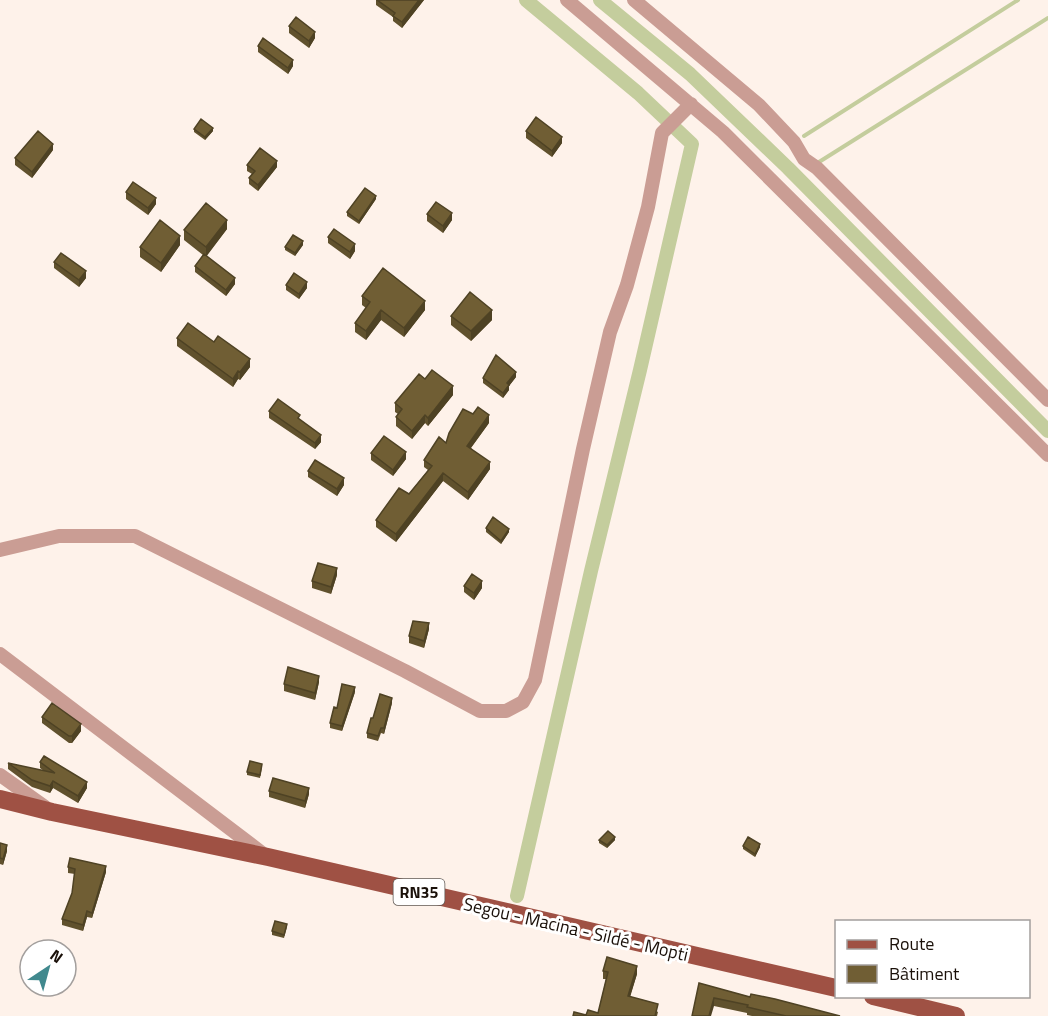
<svg xmlns="http://www.w3.org/2000/svg" width="1048" height="1016" font-family="'Titillium Web',sans-serif">
<style>
.lines{fill:none;stroke-linecap:round;stroke-linejoin:round}
.stream{stroke:#c4cd9d;stroke-width:4}
.canal{stroke:#c4cd9d;stroke-width:14}
.street{stroke:#ca9d94;stroke-width:14}
.primary{stroke:#9f5144;stroke-width:18}
.wall{fill:#60512d}
.shaded-wall{fill:#4e4224}
.building{fill:#705e34;stroke:#4e4224;stroke-width:1.5}
.labels{text-anchor:middle;dominant-baseline:central;stroke-width:6;stroke-linejoin:round;paint-order:stroke}
.shield{fill:#fff;stroke:#5f5853;stroke-width:1.5}
.shield-label{font-size:16px;font-weight:bold;fill:#1a1009}
.street-label{font-size:18px;fill:#1a1009;stroke:#fff}
</style>
<rect width="100%" height="100%" fill="#fef2ea"/>
<g class="lines">
<path class="stream" d="M804 136 1018 0
M819 162 1048 18"/>
<path class="canal" d="M600 0 690 74 788 168 1048 431
M517 896 591 571 640 370 692 144 638 93 526 0"/>
<path class="street" d="M567 0 723 132 1048 455
M634 0 759 105 794 142 804 159 817 168 1048 400
M0 550 59 536H135L405 671 480 711H506L523 702 535 680 583 449 610 332 627 285 648 207 662 133 691 104
M0 654 266 856
M0 775 45 807"/>
<path class="primary" d="M0 799 52 812 268 857 836 988
M873 996 956 1016"/>
</g>
<path class="wall" d="M376 0H424L402 28 393 21V17L376 5Z
M289 26 315 38 309 48 289 33Z
M258 46 293 66 288 74 258 52Z
M194 129 213 131 205 140 194 132Z
M526 131 562 143 552 157 526 138Z
M53 150 32 178 15 165V158Z
M247 165 277 167 258 191 249 184V178L252 174 247 171Z
M126 192 156 204 148 215 126 199Z
M376 199 359 224 347 216V212Z
M427 214 452 220 443 233 427 221Z
M227 229 206 256 235 284 226 296 195 272V266L203 255 184 240V230Z
M328 237 355 251 350 259 328 243Z
M180 245 161 272 140 257V247Z
M303 245 295 256 285 250V247Z
M54 262 86 278 79 287 54 268Z
M286 285 307 288 299 299 286 290Z
M362 296 425 310 404 337 381 320 366 340 355 332V323L366 308 362 305Z
M451 316 492 320 471 341 451 325Z
M177 338 250 367 240 380 238 379 233 387 177 346Z
M516 377 509 386V390L503 398 483 383V378Z
M425 379 453 395 428 426 425 423 412 439 396 426V417L398 414 395 412V403Z
M269 411 321 442 315 449 269 418Z
M489 423 471 448 490 469 468 500 443 481 396 542 376 527V520L409 494 428 470 424 467V460L446 443Z
M371 453 406 459 393 476 371 460Z
M308 471 344 485 337 496 308 477Z
M486 528 509 532 501 544 486 532Z
M337 575 331 594 312 588V581Z
M464 586 482 588 474 600 464 592Z
M429 629 424 648 409 643V636Z
M319 682 315 700 284 691V684Z
M355 692 342 731 330 728V723L337 708Z
M392 703 384 734 381 733 378 741 367 738V733L373 718Z
M42 717 81 731 72 743H69L42 723Z
M40 762 87 788 78 803 53 788 50 793 32 787 8 769V763L44 771 40 768Z
M262 767 260 778 247 775V772Z
M269 791 309 794 305 808 269 797Z
M599 840H615L607 848 599 843Z
M0 843 7 851 3 865 0 864Z
M743 846 760 847 755 857 743 849Z
M68 867 106 872 92 918 87 917 83 931 62 925V919L72 893 75 874 68 873Z
M287 927 284 938 272 935V931Z
M603 971 637 974 630 996 658 1012 657 1016H573L598 1013 606 979H603Z
M699 983 750 997 840 1016H752L747 1015V1013L714 1006Z"/>
<path class="shaded-wall" d="M419 0H424L402 28V22Z
M315 32V38L309 48V41Z
M293 60V66L288 74V68Z
M213 128V131L205 140V137Z
M562 137V143L552 157V151Z
M53 144V150L32 178V172Z
M277 161V167L258 191V185Z
M376 196V199L359 224V221Z
M156 198V204L148 215V208Z
M452 213V220L443 233V226Z
M227 220V229L206 257V247Z
M180 236V245L161 272V263Z
M303 241V245L295 256V253Z
M355 244V251L350 259V252Z
M86 271V278L79 287V280Z
M235 278V284L226 296V290Z
M307 282V288L299 299V294Z
M425 301V310L404 337V328Z
M381 310V320L366 340V331Z
M492 310V320L471 341V331Z
M250 359V367L240 380V372Z
M238 371V379L233 387V379Z
M516 372V377L509 386V390L503 398V393L507 383Z
M453 386V395L428 426V418Z
M425 415V423L412 439V431Z
M489 415V423L467 453V446Z
M321 435V442L315 449V443Z
M406 452V459L393 476V470Z
M490 462V469L468 500V492Z
M443 473V481L396 542V534Z
M344 478V485L337 496V489Z
M509 529V532L501 544V541Z
M337 568V575L331 594V587Z
M482 581V588L474 600V593Z
M429 623V629L424 648V641Z
M319 676V682L315 700V693Z
M355 687V692L342 731V726Z
M392 698V703L384 734V728Z
M81 724V731L72 743V736Z
M53 781V788L50 793V786Z
M87 782V788L78 803V796Z
M309 788V794L305 808V801Z
M615 837V840L607 848V845Z
M760 844V847L755 857V854Z
M7 845V851L3 865V859Z
M106 866V872L92 918V913Z
M87 911V917L83 931V925Z
M637 966V974L628 1004V996Z
M714 998V1006L711 1016H709Z"/>
<path class="building" d="M377 0H419L402 22 393 16 395 13Z
M296 17 315 32 309 41 289 26Z
M263 38 293 60 288 68 258 46Z
M536 117 562 137 552 151 526 131Z
M201 119 213 128 205 137 194 129Z
M38 131 53 144 32 172 15 158Z
M260 148 277 161 258 185 249 178 255 171 247 165Z
M133 182 156 198 148 208 126 192Z
M365 188 376 196 359 221 347 212Z
M436 202 452 213 443 226 427 214Z
M206 203 227 220 206 247 184 230Z
M160 220 180 236 161 263 140 247Z
M334 229 355 244 350 252 328 237Z
M293 235 303 241 295 253 285 247Z
M61 253 86 271 79 280 54 262Z
M204 254 235 278 226 290 195 266Z
M383 268 425 301 404 328 381 310 366 331 355 323 370 302 362 296Z
M294 273 307 282 299 294 286 285Z
M470 292 492 310 471 331 451 316Z
M188 323 214 342 218 336 250 359 240 372 238 371 233 379 177 338Z
M496 355 516 372 507 383 509 385 503 393 483 378Z
M432 370 453 386 428 418 425 415 412 431 396 417 402 409 395 403 419 374 425 379Z
M278 399 300 415 298 418 321 435 315 443 269 411Z
M478 407 489 415 467 446 490 462 468 492 443 473 396 534 376 520 399 488 409 494 432 466 424 460 439 437 446 443 449 433 463 409 473 414Z
M384 436 406 452 393 470 371 453Z
M315 460 344 478 337 489 308 471Z
M493 517 509 529 501 541 486 528Z
M318 563 337 568 331 587 312 581Z
M472 574 482 581 474 593 464 586Z
M413 621 429 623 424 641 409 636Z
M288 667 319 676 315 693 284 684Z
M342 684 355 687 342 726 330 723 334 707 337 708Z
M380 694 392 698 384 728H381L378 736 367 733 371 718H373Z
M52 703 81 724 72 736H69L42 717Z
M44 756 87 782 78 796 53 781 50 786 32 780 8 763 55 773 40 762Z
M250 761 262 764 260 775 247 772Z
M273 778 309 788 305 801 269 791Z
M608 831 615 837 607 845 599 840Z
M748 837 760 844 755 854 743 846Z
M0 843 7 845 3 859 0 858Z
M70 858 106 866 92 913 87 911 83 925 62 919 72 893 75 869 68 867Z
M275 921 287 924 284 935 272 931Z
M607 957 637 966 628 996 658 1004 655 1016H573L574 1012 586 1015 588 1010 598 1013 608 972 603 971Z
M699 983 750 997 751 994 775 999 840 1016H786L747 1007 748 1005 714 998 709 1016H692Z"/>
<g class="labels">
<rect class="shield" x="393.5" y="879" width="51" height="26" rx="4.5"/>
<g class="shield-label">
<text x="419" y="892">RN35</text>
</g>
<g class="street-label">
<text transform="translate(576 929) rotate(13)">Segou - Macina - Sildé - Mopti</text>
</g>
</g>
<rect x="835" y="920" width="195" height="78" fill="#ffffff" stroke="#a39f9d" stroke-width="1.5"/>
<rect x="847" y="940" width="30" height="9" fill="#9f5144" stroke="#a39f9d" stroke-width="1.5"/>
<text x="889" y="950" font-size="18" fill="#1a1009">Route</text>
<rect x="847" y="965" width="30" height="18" fill="#705e34" stroke="#a39f9d" stroke-width="1.5"/>
<text x="889" y="980" font-size="18" fill="#1a1009">Bâtiment</text>
<g transform="translate(48 968) rotate(36)"><circle r="28" fill="#ffffff" stroke="#a39f9d" stroke-width="1.5"/>
<path d="M0-4.5L10 22L0 15L-10 22Z" fill="#41898e"/>
<text y="-9" font-size="16" font-weight="bold" text-anchor="middle" fill="#1a1009">N</text>
</g>
</svg>
